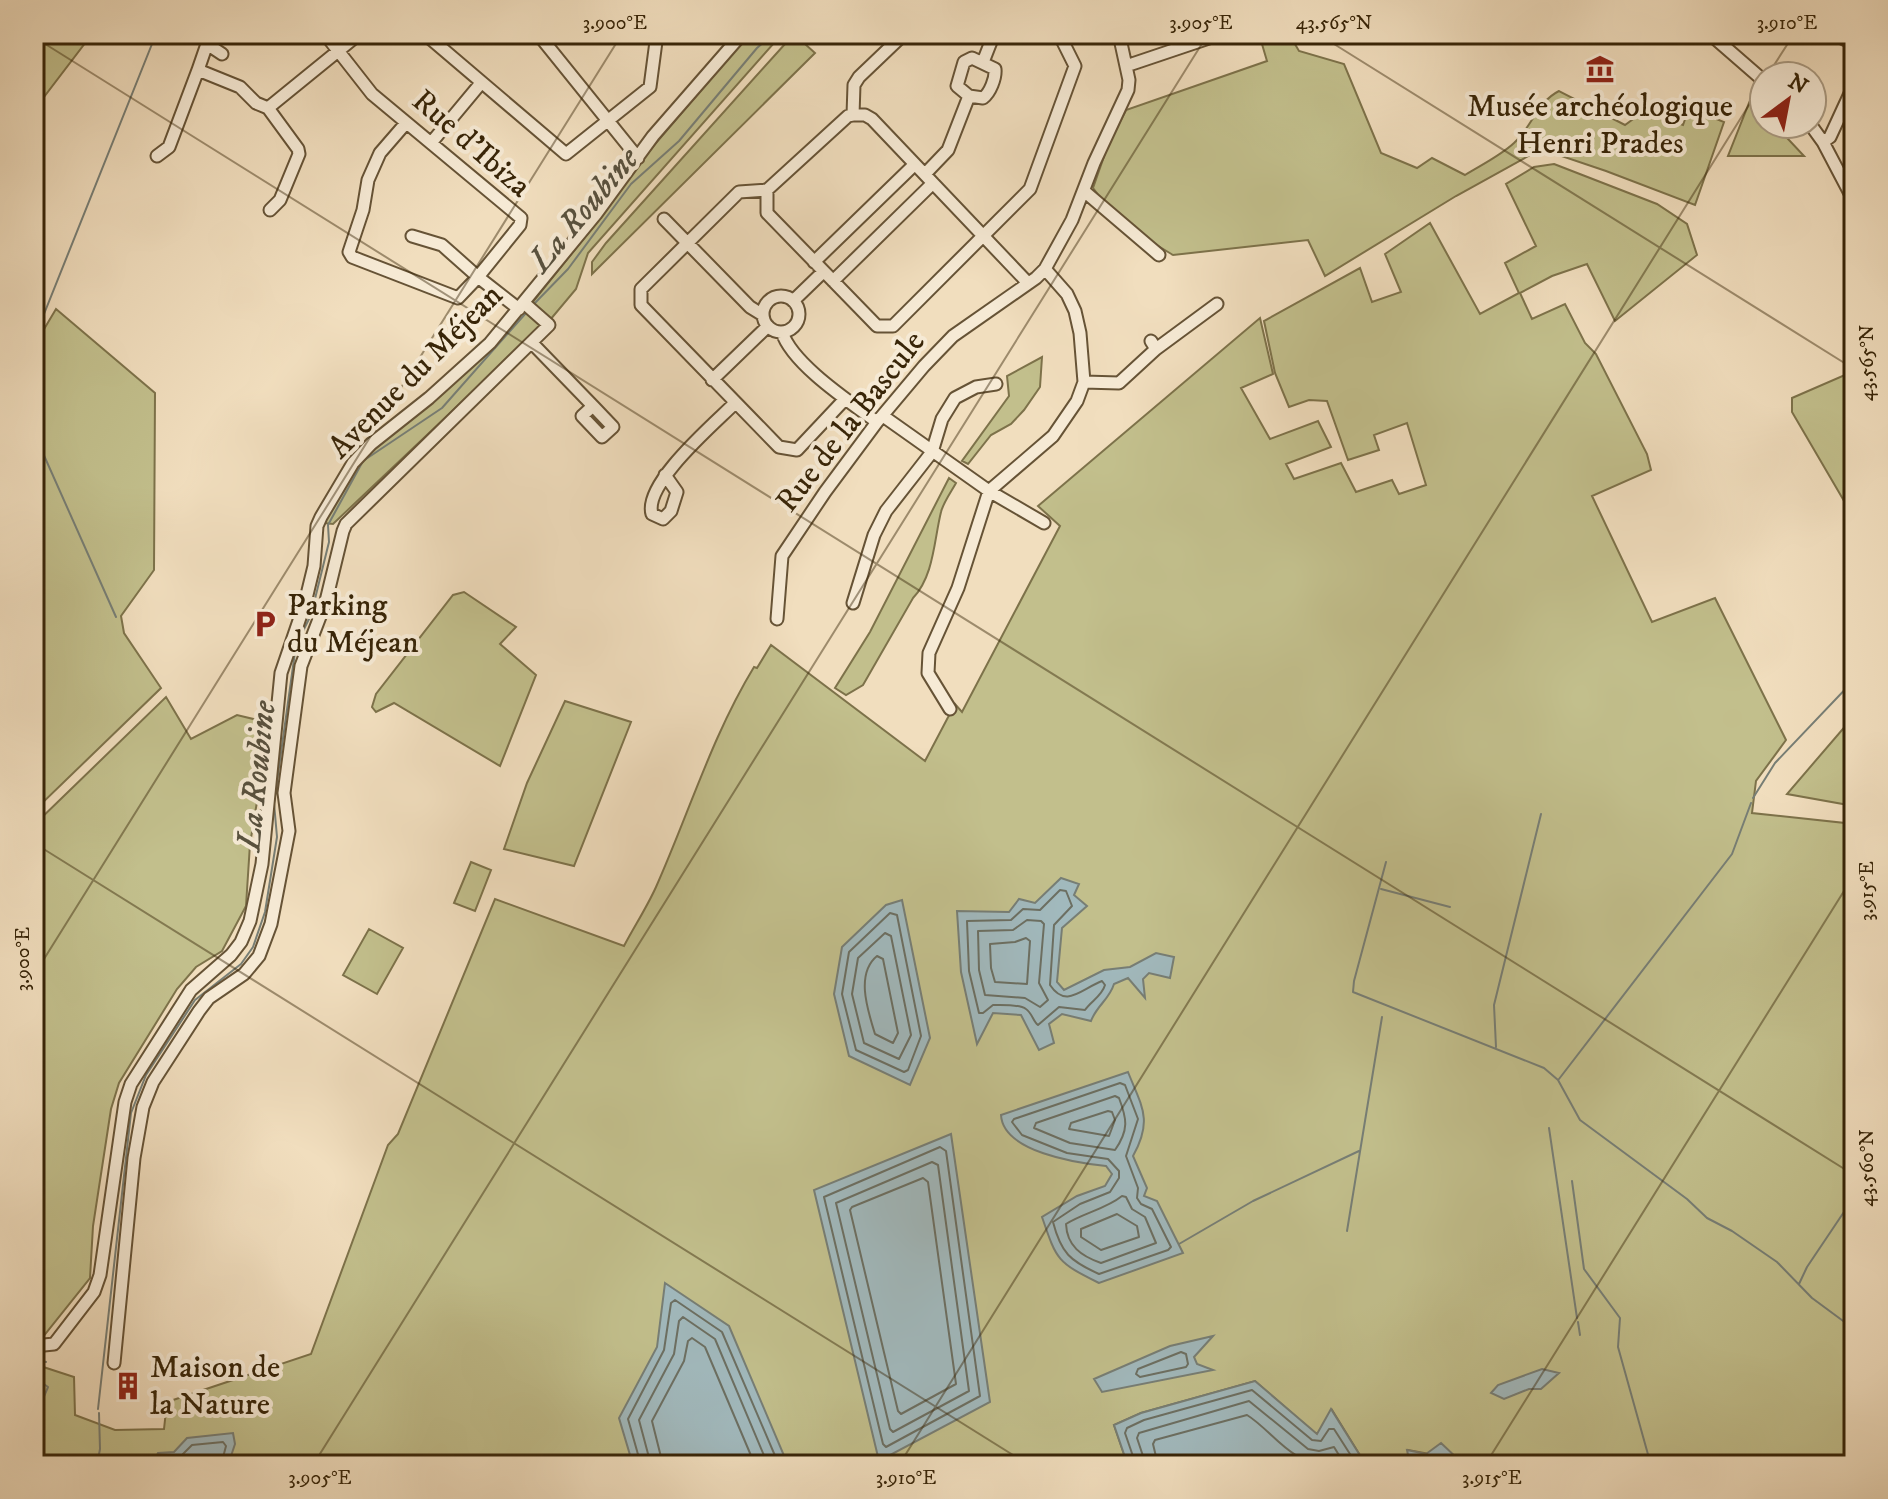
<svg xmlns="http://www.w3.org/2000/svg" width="1888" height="1499" font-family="'IM FELL DW Pica',serif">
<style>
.green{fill:#c2bf8c;stroke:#7d724a;stroke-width:2}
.water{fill:#a1b9bd;stroke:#777e75;stroke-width:2}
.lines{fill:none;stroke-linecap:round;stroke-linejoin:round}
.shore{stroke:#6c6f62;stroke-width:2}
.stream{stroke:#777e75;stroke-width:2}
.minor-casing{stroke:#665336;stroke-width:15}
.minor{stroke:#f6ead5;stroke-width:11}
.ticks{fill:none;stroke:#382508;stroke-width:2;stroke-opacity:0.45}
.labels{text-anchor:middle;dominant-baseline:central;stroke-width:8;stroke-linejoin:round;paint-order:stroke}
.poi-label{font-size:32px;fill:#382508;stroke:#f6ead5;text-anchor:start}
.street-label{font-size:32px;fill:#382508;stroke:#f6ead5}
.water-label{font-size:34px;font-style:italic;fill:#58513e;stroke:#f6ead5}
.neatline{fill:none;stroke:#382508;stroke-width:3}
.ticks-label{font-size:20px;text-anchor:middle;fill:#382508}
</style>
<rect width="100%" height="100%" fill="#f1debe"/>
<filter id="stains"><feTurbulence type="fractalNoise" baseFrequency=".0025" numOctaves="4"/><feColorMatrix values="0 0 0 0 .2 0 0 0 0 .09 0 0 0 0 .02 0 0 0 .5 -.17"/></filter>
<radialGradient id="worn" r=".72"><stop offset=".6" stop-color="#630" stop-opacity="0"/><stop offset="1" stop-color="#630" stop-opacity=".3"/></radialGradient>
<path class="green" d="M34 34H92L34 110Z
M749 34H782L588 253 576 289 550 320 532 303 605 212 638 164Z
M794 34 815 53 592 274V262L606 243Z
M1259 34H1289L1299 51 1344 64 1381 153 1417 168 1432 158 1465 175C1481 165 1500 156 1514 143 1532 127 1537 102 1559 91L1625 125 1644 111 1683 125 1689 108 1724 122 1695 205 1606 171 1541 149 1456 196 1325 276 1308 240 1173 255C1144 238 1112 215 1093 188L1108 145 1126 110 1267 61Z
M1751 98 1764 113V124H1774L1804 156H1728Z
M1554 164 1657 204 1687 224 1697 255 1615 321 1587 264 1552 276 1520 293 1532 319 1565 304 1585 343 1596 354 1647 454 1651 470 1592 496 1652 622 1715 598 1786 740 1756 781 1752 813 1854 824V1465H1457V1459L1408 1450 1410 1465H1366L1332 1410 1317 1435 1255 1381 1141 1413 1114 1425 1126 1460 1131 1465H34V1364L74 1377 75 1415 115 1430 164 1429 167 1402 311 1354 388 1145 398 1134 495 899 624 946C634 927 647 907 656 887 689 813 712 736 754 667L757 668 771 645 925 761 955 704 962 712 1060 526 1038 506 1260 318 1273 374 1241 388 1270 439 1318 421 1331 447 1286 464 1294 479 1341 463 1356 492 1392 480 1399 494 1426 485 1407 423 1374 435 1379 450 1348 460 1327 401 1309 400 1289 407 1275 373 1264 321 1360 268 1372 302 1401 292 1385 254 1430 223 1480 314 1519 293 1505 263 1536 246 1506 184 1534 167Z
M56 309 155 393 154 570 121 616 124 633 161 688 34 811V346Z
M525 309 543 325 333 524 323 523 360 460Z
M1042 357 1040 387 1024 410 1011 424 991 435 968 464 962 461 1009 396 1007 376Z
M1854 371V518L1792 412V398Z
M949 478 956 483C951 492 943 503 941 512 934 540 934 576 913 598L863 685 846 695 835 688 870 632Z
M464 592 516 627 500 644 536 675 500 766 394 703 376 712 372 707 376 694 453 595Z
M166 697 191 739 237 715 270 723 250 844 246 906 222 951 196 967 177 989 119 1083 111 1109 93 1226 90 1278 42 1338 34 1336V825Z
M565 701 631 722 574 866 504 849 527 783Z
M1854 716V806L1787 794Z
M471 862 491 870 475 911 454 903Z
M369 929 403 948 377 994 343 975Z"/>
<path class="water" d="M1061 878 1079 884 1074 895 1087 906 1062 928 1057 982 1064 990 1104 970 1130 967 1156 953 1174 957 1170 978 1149 973 1143 979 1145 998 1128 978 1114 984C1109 1000 1097 1005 1091 1021L1062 1014 1049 1024 1054 1043 1039 1050 1021 1015 993 1013 977 1044 961 972 957 911 1009 912 1019 899 1035 903Z
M902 900 930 1038 910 1085 849 1056 834 994 842 947 886 905Z
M1128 1072C1142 1107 1153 1120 1133 1156L1147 1188 1144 1196 1157 1201 1183 1253 1099 1283C1057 1262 1057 1261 1042 1217L1077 1196 1105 1186 1112 1174 1106 1166C1077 1163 1003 1152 1001 1115Z
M951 1134 990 1402 879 1461 814 1190Z
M665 1283 729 1326 788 1465H633L619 1418 657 1347Z
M1213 1336 1194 1357 1197 1364 1213 1370 1102 1392 1094 1379 1170 1346Z
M1542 1369 1559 1373 1541 1389H1529L1504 1399 1491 1393 1498 1385Z
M1255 1381 1317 1434 1331 1409 1366 1465H1131L1126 1460 1114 1425 1141 1413Z
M233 1433 235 1444 228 1465H152L158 1453 174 1452 187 1438Z
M1441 1443 1458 1459 1457 1465H1410L1407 1450 1426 1454Z"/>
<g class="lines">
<path class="shore" d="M1060 890 1066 891 1072 906 1054 925 1050 985C1066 1009 1081 989 1102 981L1105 985C1102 996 1091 1001 1085 1010L1059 1007 1038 1025C1033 1021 1032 1013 1026 1009 1019 1004 1002 1005 993 1005L983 1013H979L969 971 967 921 1011 920 1023 909 1040 910Z
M890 913 897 915 921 1036 908 1070 904 1072 856 1050 842 994 849 952Z
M1027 920 1041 921 1044 924 1039 983 1048 1000 1040 1007 1025 998 985 995 979 970 978 931 1013 930Z
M885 933 891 936 911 1035 899 1059 864 1043 852 994 858 958Z
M1026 938 1030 941 1027 984 995 982 991 968 990 944 1015 942Z
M877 956 883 959 898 1033 893 1043 875 1034C868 1011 855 974 877 956Z
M1120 1083 1125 1085 1138 1119 1126 1156 1138 1188 1137 1198 1141 1204 1152 1209 1171 1247 1168 1250 1099 1274C1070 1261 1061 1253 1053 1222L1080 1204 1110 1192 1119 1178V1171L1108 1159 1067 1153 1022 1135 1012 1122 1014 1119Z
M1115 1096 1119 1098C1127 1119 1129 1130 1115 1150L1070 1143 1034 1128 1036 1123Z
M1108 1111 1112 1112 1115 1120 1109 1136 1069 1129 1071 1123Z
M940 1147 946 1151 980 1396 886 1447 883 1444 824 1197Z
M932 1162 938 1165 969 1391 893 1432 890 1429 836 1203Z
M923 1178 928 1182 956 1384 901 1414 898 1411 850 1210 852 1207Z
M1122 1196 1126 1197 1132 1209 1145 1217 1156 1243 1101 1263C1081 1256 1067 1246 1066 1224 1083 1213 1106 1209 1122 1196Z
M1117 1214 1137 1226 1139 1237 1101 1250 1081 1237V1229Z
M1181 1352 1186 1354 1188 1364 1186 1367 1140 1377 1136 1374 1138 1369Z
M160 1465 163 1461 178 1459 192 1445 223 1442 226 1446 221 1465
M641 1465 628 1419 664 1350 671 1303 675 1300 722 1332 779 1465
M651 1465 639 1420 674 1354 679 1321 683 1317 715 1339 768 1465
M663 1465 652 1421 684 1361 688 1341 692 1338 705 1347 755 1465
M1136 1465 1125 1433 1127 1428 1144 1420 1252 1390 1312 1440 1321 1441 1329 1429H1334L1357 1465
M1146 1465 1137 1438 1139 1433 1249 1401 1308 1449 1319 1451 1334 1447 1345 1465
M1158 1465 1153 1444 1155 1440 1247 1415C1273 1431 1293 1468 1328 1462L1331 1465"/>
<path class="stream" d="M533 305 568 269 631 184 679 141 757 48 773 34
M34 339 156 34
M34 433 116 617
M1753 798 1775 763 1854 680
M1386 862 1354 981 1353 992 1544 1068 1558 1080 1580 1120 1687 1199 1707 1218 1732 1231 1777 1262 1812 1298 1854 1329
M1381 889 1450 907
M1496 1047 1494 1005 1541 814
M1559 1079 1732 854 1751 803
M1549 1128 1577 1318
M1572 1181 1584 1269 1620 1318 1618 1347 1649 1458 1664 1465
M1347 1231 1382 1017
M1179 1244 1253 1201 1359 1151
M1799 1284 1807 1267 1854 1197
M1578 1322 1580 1335
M34 1358 46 1362
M34 1377 48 1387 34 1420
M98 1409 131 1113 146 1075 195 1000 241 964 253 947 265 912 277 837 274 803 296 645 311 615 329 542 328 525 363 461 442 408 526 313
M97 1465 100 1449 99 1413"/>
<defs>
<path id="minor" d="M211 34 207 44 222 54
M325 34 372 94 521 218 520 225 478 277 519 309
M425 34 566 154 650 87 657 34
M538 34 638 158
M685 34 688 36
M904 34 859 77 854 85 853 115 848 116 767 190V213L877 326H893L1030 189 1075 66 1059 34
M1710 34 1764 81
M1834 34 1854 44
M207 44 198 70 240 87 256 103 268 108
M972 58 995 69C996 78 990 93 983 98L969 96 957 86 964 62Z
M983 62 994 34
M1126 66 1221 34
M268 108 298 149 299 154 280 200 270 210
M268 108 359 34
M853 115H865L872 119 1028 283
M406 123 380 153 368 180 363 210 349 252 352 257 458 298 478 277 442 245 412 236
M1810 124 1823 142 1854 201
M1823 142 1830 137 1854 85
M431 143 481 83
M157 156 169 147 198 70
M925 174 948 150 969 96
M767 190 739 192 641 289V305L779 447 797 450 845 399
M1084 191 1159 255
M664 219 750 307 763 315
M814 262 914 165
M833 281 933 183
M763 314a18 18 0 1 1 36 0a18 18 0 1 1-36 0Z
M793 301 823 272
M782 332C792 364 850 402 877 422
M532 343 593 406 582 416 602 437 613 427 593 406
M1156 349 1217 304
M712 380 768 326
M1084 382 1119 383 1156 349 1151 341
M883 416 989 491 1044 523
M665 475 677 492 671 511 663 519 652 514C643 484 714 424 735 403
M853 603 874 535 886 511 932 452 942 419 955 398 976 387 996 384
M777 619 782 556 825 492 877 422 924 366 953 336 1036 278 1045 269 1072 220 1094 163 1128 90 1129 80 1119 34
M950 709 928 673 929 653 958 588 989 491 1053 436 1077 401 1084 382 1080 333 1075 311 1067 294 1045 269
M34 1346 54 1344 94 1292 100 1275 125 1102 131 1084 191 990 231 955 241 942 250 921 262 864 281 673 305 603 314 566 317 526 321 517 353 463 371 444 429 398 490 343 596 214 653 136 742 34
M114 1363 134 1158 143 1107 153 1082 199 1011 209 998 244 974 259 956 271 924 289 831 284 793 301 666 326 601 343 531 346 524 549 325 524 303"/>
</defs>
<use href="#minor" class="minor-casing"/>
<use href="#minor" class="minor"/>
</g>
<path class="ticks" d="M1318 34 1854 369M34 37 36 34M34 37 1854 1175M1767 76 1794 34M34 843 1029 1465M34 975 622 34M313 1465 1208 34M899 1465 1764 81M1485 1465 1854 875"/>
<defs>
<symbol id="museum-bare" viewBox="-9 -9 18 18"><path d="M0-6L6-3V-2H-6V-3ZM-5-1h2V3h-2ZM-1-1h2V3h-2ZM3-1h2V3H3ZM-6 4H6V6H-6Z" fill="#8f2418" stroke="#f6ead5" stroke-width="2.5" paint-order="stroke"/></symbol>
<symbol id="parking-bare" viewBox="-9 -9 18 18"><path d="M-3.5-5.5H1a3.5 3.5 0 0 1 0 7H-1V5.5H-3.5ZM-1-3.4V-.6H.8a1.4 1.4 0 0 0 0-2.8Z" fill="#8f2418" stroke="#f6ead5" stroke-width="2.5" paint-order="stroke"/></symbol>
<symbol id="building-bare" viewBox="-9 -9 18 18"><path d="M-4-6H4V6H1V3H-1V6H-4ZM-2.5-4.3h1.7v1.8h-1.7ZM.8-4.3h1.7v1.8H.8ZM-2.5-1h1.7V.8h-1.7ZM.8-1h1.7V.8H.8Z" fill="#8f2418" stroke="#f6ead5" stroke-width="2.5" paint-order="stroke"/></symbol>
</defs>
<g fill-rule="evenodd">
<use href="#museum-bare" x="1580" y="49" width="40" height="40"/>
<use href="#parking-bare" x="245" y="604" width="40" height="40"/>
<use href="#building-bare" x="108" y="1366" width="40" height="40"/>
</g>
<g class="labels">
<g class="poi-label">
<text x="1600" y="107" text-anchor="middle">Musée archéologique<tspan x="1600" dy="37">Henri Prades</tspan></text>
<text x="287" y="606">Parking<tspan x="287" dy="37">du Méjean</tspan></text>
<text x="150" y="1368">Maison de<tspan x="150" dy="37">la Nature</tspan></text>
</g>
<g class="street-label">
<text transform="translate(471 144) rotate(41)">Rue d'Ibiza</text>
<text transform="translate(416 372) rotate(-45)">Avenue du Méjean</text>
<text transform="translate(851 422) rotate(-52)">Rue de la Bascule</text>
</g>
<g class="water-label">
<text transform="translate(584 210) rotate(-50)">La Roubine</text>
<text transform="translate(257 776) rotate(-84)">La Roubine</text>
</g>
</g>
<rect width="1888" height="1499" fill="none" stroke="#f1debe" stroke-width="88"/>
<g transform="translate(1788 100) rotate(32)"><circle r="38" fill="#f6ead5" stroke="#aa9b83" stroke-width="2"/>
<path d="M0-6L14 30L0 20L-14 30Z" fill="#8f2418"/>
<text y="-12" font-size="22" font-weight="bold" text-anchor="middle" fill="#382508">N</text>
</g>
<rect x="44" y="44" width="1800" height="1411" class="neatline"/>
<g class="ticks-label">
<text x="615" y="29">3.900°E</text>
<text x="1201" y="29">3.905°E</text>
<text x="1334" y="29">43.565°N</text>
<text x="1787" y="29">3.910°E</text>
<text transform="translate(1866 363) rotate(-90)" y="7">43.565°N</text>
<text transform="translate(1866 891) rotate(-90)" y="7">3.915°E</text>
<text transform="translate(22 959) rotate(-90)" y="7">3.900°E</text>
<text transform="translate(1866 1168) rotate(-90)" y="7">43.560°N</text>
<text x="320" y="1484">3.905°E</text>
<text x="906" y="1484">3.910°E</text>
<text x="1492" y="1484">3.915°E</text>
</g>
<rect width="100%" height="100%" filter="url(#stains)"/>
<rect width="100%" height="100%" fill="url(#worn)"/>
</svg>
